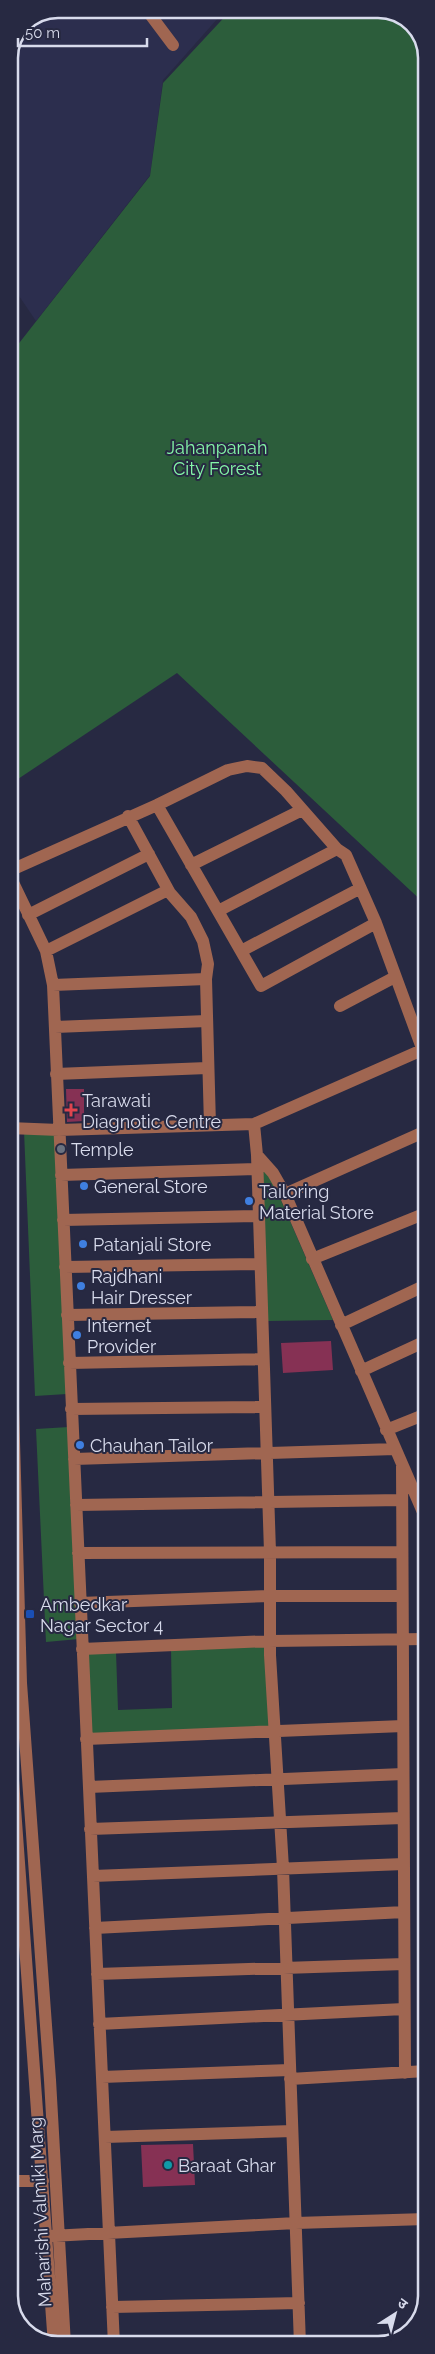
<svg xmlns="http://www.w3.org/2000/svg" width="435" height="2354" font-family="Raleway,'Noto Sans Devanagari',sans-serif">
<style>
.built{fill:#2c2e4e}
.green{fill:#2c5d3b}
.building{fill:#863154}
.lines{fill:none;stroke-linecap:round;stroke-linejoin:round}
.minor{stroke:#a06651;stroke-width:12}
.health-dot{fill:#e0444e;stroke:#272942;stroke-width:2}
.worship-dot{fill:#6b7280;stroke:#272942;stroke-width:2}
.shop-dot{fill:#3f7fe0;stroke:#272942;stroke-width:2}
.transit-dot{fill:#1a4fb4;stroke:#272942;stroke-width:2}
.culture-dot{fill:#0f9aa8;stroke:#272942;stroke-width:2}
.labels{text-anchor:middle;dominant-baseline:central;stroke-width:4;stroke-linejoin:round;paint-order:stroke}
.park-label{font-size:18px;fill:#84f6a7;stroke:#272942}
.poi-label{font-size:18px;fill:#d8dbec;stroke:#272942;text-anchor:start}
.street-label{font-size:18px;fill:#d8dbec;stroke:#272942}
.rim{fill:none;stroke:#d8dbec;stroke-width:2.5}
</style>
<rect width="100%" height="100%" fill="#272942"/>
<path class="built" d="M58 9H226L163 80 150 175 36 321 9 281V57L23 23Z"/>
<path class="green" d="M232 9H384L412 23 426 51V905L177 673 9 785V356L150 176 163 83Z
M24 1131 57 1132 67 1394 35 1396Z
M262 1165 270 1175 333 1320 267 1321Z
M69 1427 79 1639 46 1642 36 1429Z
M267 1644 272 1728 90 1734 86 1653 116 1652 118 1710 172 1708 171 1648Z"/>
<path class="building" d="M66 1089H84V1121L67 1122Z
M331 1341 333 1370 283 1373 281 1343Z
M193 2144 195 2185 143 2187 141 2145Z"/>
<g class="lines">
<path class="minor" d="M146 9 173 45
M157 805 261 986 376 923
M128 816 170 893 191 917 203 941 208 964 206 979 210 1125
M191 865 302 810
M9 871 157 805 228 770 247 766 262 768 286 791 337 849 346 855 376 923 426 1059
M9 874 46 951 53 985 114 2345
M218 911 337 849
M28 915 149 854
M46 951 168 890
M241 951 359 889
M53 985 206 979
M340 1006 395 977
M55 1027 207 1021
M56 1074 207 1068
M254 1124 257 1155 270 1552V1655L283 1868 300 2345
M9 1128 59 1130 254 1124 422 1050
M257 1155 273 1173 285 1194 426 1519
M61 1175 258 1169
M285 1194 426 1131
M63 1220 259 1216
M312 1259 426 1213
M65 1267 260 1264
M9 1268 21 1683 50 2080 65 2345
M67 1315 261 1312
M341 1325 426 1285
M69 1363 263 1359
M361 1371 426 1341
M71 1409 264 1407
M386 1430 426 1414
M74 1459 395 1449
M402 1464 405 2073
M76 1505 402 1500
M78 1553 401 1552
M80 1603 270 1596H402
M82 1649 270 1641 426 1639
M9 1690 21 1683
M9 1725 54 2345
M86 1739 403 1726
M89 1787 403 1774
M90 1829 403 1818
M93 1876 404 1864
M95 1928 404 1912
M97 1974 404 1964
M99 2024 404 2009
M102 2077 290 2070
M290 2079 426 2071
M105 2137 292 2131
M9 2181H43
M51 2236 296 2223 426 2219
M112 2307 299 2303"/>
</g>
<path class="health-dot" d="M68.5 1102.5h5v5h5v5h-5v5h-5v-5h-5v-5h5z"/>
<circle class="worship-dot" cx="61" cy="1149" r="5"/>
<g class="shop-dot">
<circle cx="84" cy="1186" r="5"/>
<circle cx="249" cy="1201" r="5"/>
<circle cx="83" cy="1244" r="5"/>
<circle cx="81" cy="1286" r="5"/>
<circle cx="77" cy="1335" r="5"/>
<circle cx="80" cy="1445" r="5"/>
</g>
<rect class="transit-dot" x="25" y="1609" width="10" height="10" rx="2.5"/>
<circle class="culture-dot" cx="168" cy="2165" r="5"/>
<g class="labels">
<g class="park-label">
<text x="217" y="447">Jahanpanah<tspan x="217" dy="21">City Forest</tspan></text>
</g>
<g class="poi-label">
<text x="82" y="1100">Tarawati<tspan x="82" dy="21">Diagnotic Centre</tspan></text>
<text x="71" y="1149">Temple</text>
<text x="94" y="1186">General Store</text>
<text x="259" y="1191">Tailoring<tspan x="259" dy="21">Material Store</tspan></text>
<text x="93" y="1244">Patanjali Store</text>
<text x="91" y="1276">Rajdhani<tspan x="91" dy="21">Hair Dresser</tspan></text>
<text x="87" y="1325">Internet<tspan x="87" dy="21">Provider</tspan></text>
<text x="90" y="1445">Chauhan Tailor</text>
<text x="40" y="1604">Ambedkar<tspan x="40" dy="21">Nagar Sector 4</tspan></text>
<text x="178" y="2165">Baraat Ghar</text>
</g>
<g class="street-label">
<text transform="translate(40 2212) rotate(-93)">Maharishi Valmiki Marg</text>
</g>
</g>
<path d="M0 0H435V2354H0ZM58 18H378A40 40 0 0 1 418 58V2296A40 40 0 0 1 378 2336H58A40 40 0 0 1 18 2296V58A40 40 0 0 1 58 18Z" fill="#272942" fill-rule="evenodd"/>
<path class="rim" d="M58 18H378A40 40 0 0 1 418 58V2296A40 40 0 0 1 378 2336H58A40 40 0 0 1 18 2296V58A40 40 0 0 1 58 18Z"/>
<g transform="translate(395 2314) rotate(36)" stroke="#272942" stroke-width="4" paint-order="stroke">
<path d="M0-4L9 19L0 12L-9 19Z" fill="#d8dbec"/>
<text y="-8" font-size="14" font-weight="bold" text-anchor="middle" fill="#d8dbec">उ</text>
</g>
<path d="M18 38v8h129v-8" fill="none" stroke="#d8dbec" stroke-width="2.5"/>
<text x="25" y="38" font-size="15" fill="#d8dbec" stroke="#272942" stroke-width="4" paint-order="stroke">50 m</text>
</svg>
